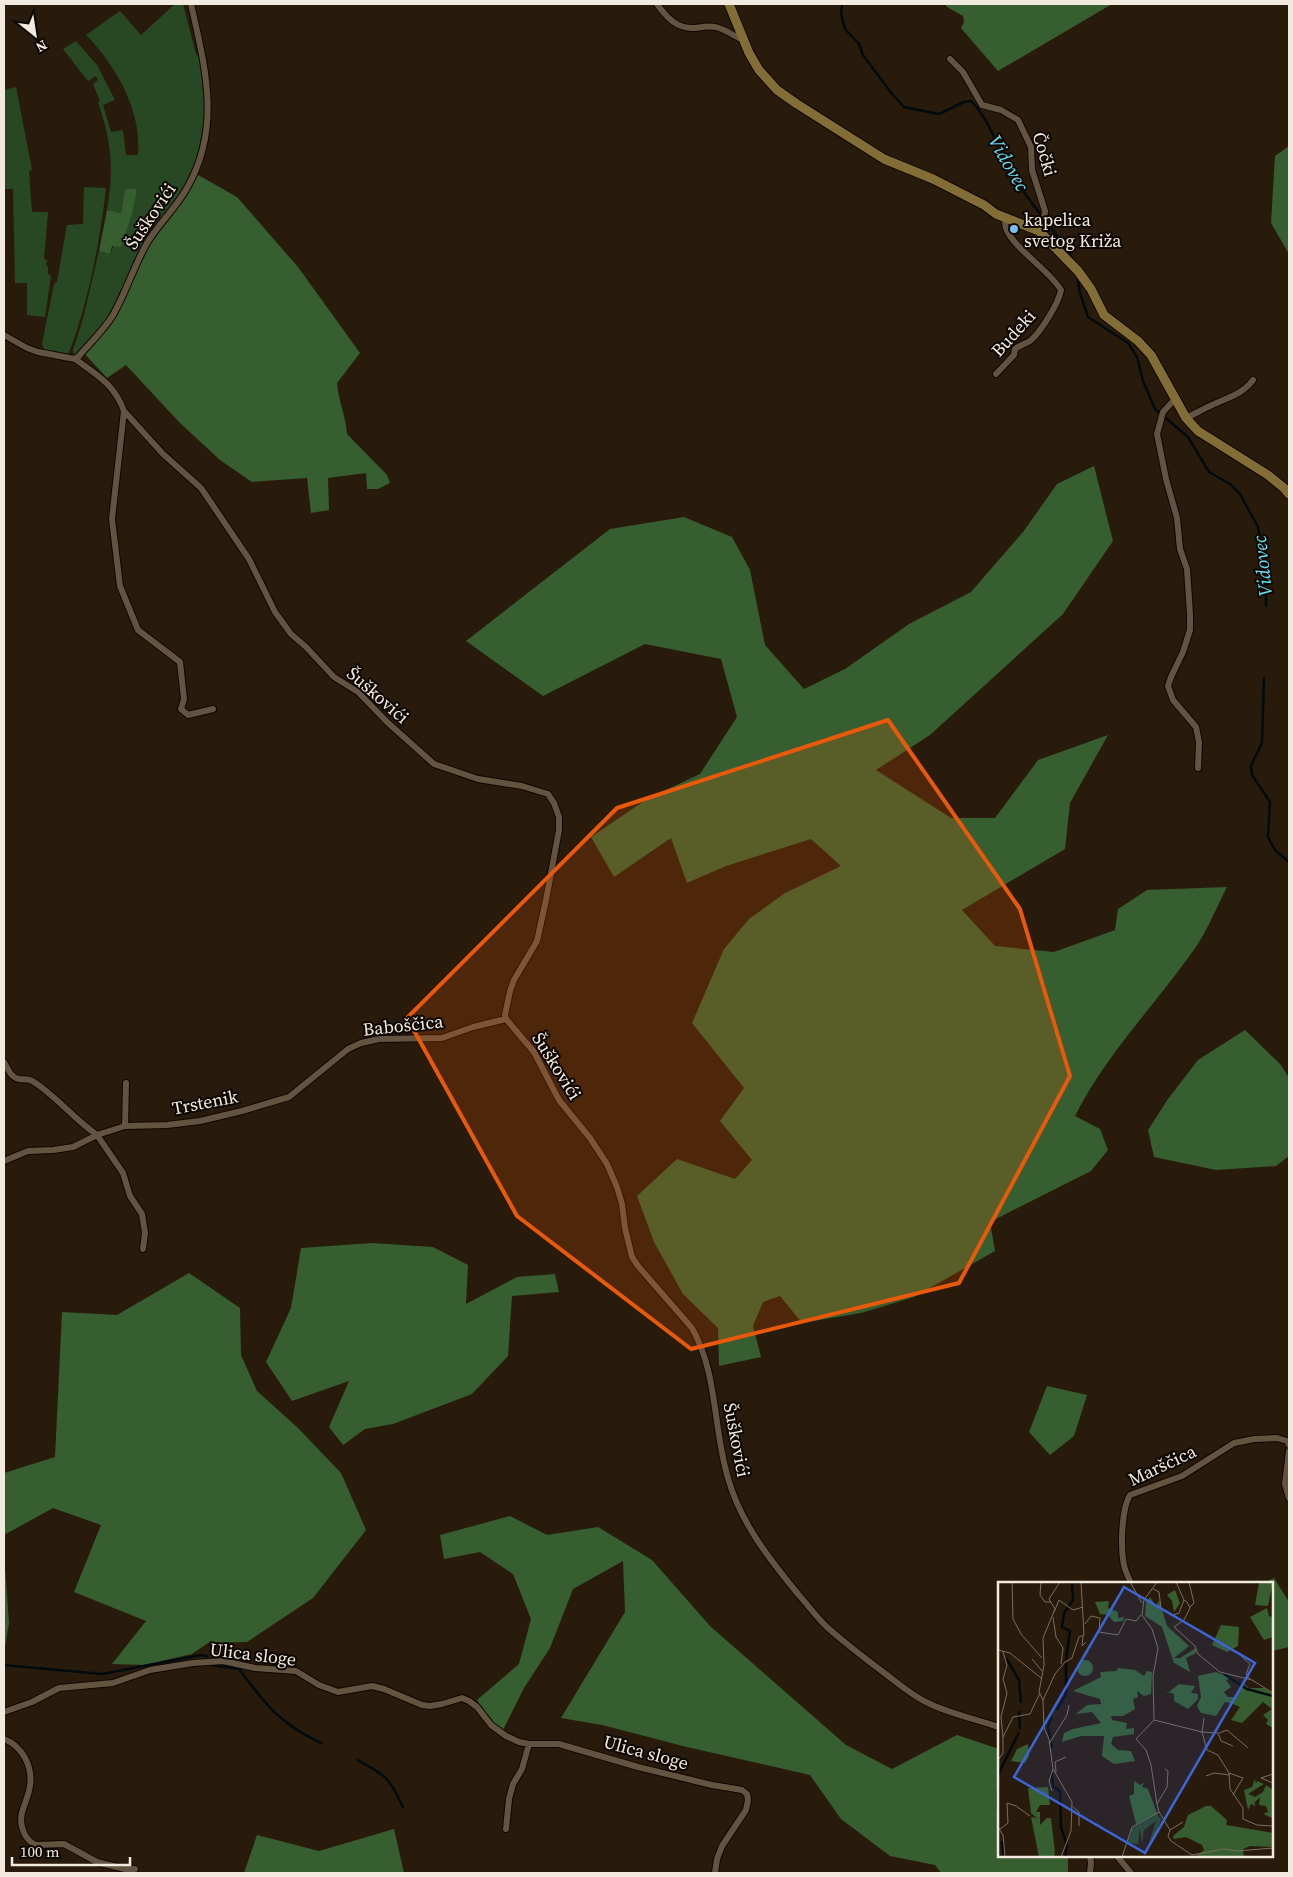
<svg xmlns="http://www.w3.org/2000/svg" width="1293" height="1877" font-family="'Source Serif 4',serif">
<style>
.green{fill:#284824}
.forest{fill:#365e30}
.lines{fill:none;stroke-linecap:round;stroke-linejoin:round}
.stream{stroke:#000b10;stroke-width:2.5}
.street-casing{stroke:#110600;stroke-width:8}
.secondary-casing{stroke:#110600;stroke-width:11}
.street{stroke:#635341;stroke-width:6}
.secondary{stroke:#826d37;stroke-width:9}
.marked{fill:#e8590c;fill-opacity:0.2;stroke:#e8590c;stroke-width:4;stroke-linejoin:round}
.poi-dot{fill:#79bff8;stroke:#0d0703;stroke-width:2}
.labels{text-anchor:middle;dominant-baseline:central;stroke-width:4;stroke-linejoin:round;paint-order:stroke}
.street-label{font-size:18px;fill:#f3eadf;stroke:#0d0703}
.poi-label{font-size:18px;fill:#f3eadf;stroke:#0d0703;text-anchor:start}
.water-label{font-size:19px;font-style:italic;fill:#63e0f6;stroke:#0d0703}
.inset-river{fill:none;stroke:#000b10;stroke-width:2.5}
.inset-road{fill:none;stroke:#7a6e60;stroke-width:1}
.view{fill:#3d65d9;fill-opacity:0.15;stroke:#3d65d9;stroke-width:2.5}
.inset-edge{fill:none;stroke:#f3eadf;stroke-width:2.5}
</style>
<rect width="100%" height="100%" fill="#291b0b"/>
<path class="green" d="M175 4H183L196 54 201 60 204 79 205 113 198 156 181 193 119 293C112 311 91 347 74 356L73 350 83 319 99 251 110 254 137 190 125 189 121 213 107 210C114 168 112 143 98 102L100 101 93 84 98 80 96 76 88 81 63 49 76 41 97 65 115 100 103 105 111 132 123 130 126 155H138C142 110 116 66 86 35L120 11 141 35Z
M16 87 32 170 29 171 32 212H48L44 259 47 260 46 266H48V274L51 276 45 317 27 315V283H15L13 189H4V90Z
M84 187 106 188C100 241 88 305 68 355L45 352 42 344 54 284 57 282 67 225 83 224Z"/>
<path class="forest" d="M945 4H1112L998 71 961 28 964 22 963 16 947 7Z
M1289 146V254L1271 223 1275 156Z
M191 174 198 175 237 197 298 267 360 353 337 383C338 400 346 416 347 434L387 475 390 483 378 489H367L366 473 328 478 329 510 311 513 307 478 252 482 220 460 179 422 126 365 107 378 82 351 114 307 132 265 149 235 181 193Z
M125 189H137L133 210 121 247 112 246 110 254 99 251 107 210 121 213Z
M1094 466 1113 541 1063 614 930 735 876 770 951 818H995L1038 760 1108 735 1070 803 1065 849 962 910 995 946 1054 952 1115 930 1118 909 1147 890 1227 887C1216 908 1207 932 1193 951 1154 1006 1105 1056 1075 1116L1100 1129 1108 1150 1091 1171 990 1222 995 1251 914 1297 861 1313 802 1323 780 1296 763 1302 753 1326 761 1357 719 1366 718 1328 683 1294 654 1242 637 1196 677 1159 735 1179 752 1160 720 1121 744 1088 692 1023 724 949 749 919 785 893 841 866 811 839 726 866 687 883 671 838 614 877 591 837 647 799 700 774 737 717 721 659 645 644 543 696 466 641 610 529 684 517 732 537 750 570 765 645 804 689 845 669 909 624 971 592 1023 532 1057 484Z
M1245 1030 1281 1065 1289 1078V1156L1276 1166 1216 1170 1154 1157 1148 1130 1168 1099 1198 1060Z
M372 1243 433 1247 468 1265 466 1304 517 1277 555 1274 559 1292 512 1296 508 1356 472 1394 393 1424 365 1429 343 1445 329 1427 349 1381 292 1401 266 1362 291 1308 301 1248Z
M189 1273 240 1308 241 1355 257 1391 298 1428 341 1473 366 1530 313 1598 247 1642 208 1643 192 1654 144 1665 112 1664 146 1621 74 1592 101 1525 53 1508 4 1535V1473L55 1457 62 1312 117 1315Z
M1047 1386 1087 1395 1074 1436 1050 1455 1029 1432Z
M510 1516 547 1535 598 1527 652 1560 710 1626 846 1745 892 1769 957 1735 999 1749V1856H1068V1873H941L935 1865 890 1856 841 1819 810 1775 687 1747 602 1725 561 1718 625 1612 623 1561 573 1589 550 1648 524 1688 500 1736 477 1700 519 1664 531 1619 513 1574 480 1552 444 1559 440 1535Z
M4 1553 9 1623 4 1653Z
M1274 1578 1289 1602V1647L1272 1651V1583H1263Z
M394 1829 404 1873H244L257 1835 319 1851Z"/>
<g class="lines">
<path class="stream" d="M842 4 841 14 845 29 859 44 863 55 892 94 904 107 939 114 964 102 971 101C991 121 997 148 1011 172 1028 203 1056 229 1073 260
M1077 275 1080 293 1088 317 1128 343 1137 357 1143 381 1155 409 1188 437 1209 472 1230 484 1240 494 1258 527 1266 585V606
M1264 678 1262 743 1251 766 1252 775 1270 802 1268 837 1275 850 1289 862
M4 1665 102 1674 201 1655 207 1656
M210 1665 239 1669C265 1704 280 1724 321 1743
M357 1760C387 1776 389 1777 403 1807"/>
<defs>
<path id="street" d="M191 4C205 67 222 127 187 188 176 208 159 223 147 243 134 266 126 292 113 315 104 330 90 343 79 356L75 359C97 375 114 384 124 411L112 519 120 586 138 630 180 662 184 699 181 709 188 715 213 709
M657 4C667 18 677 29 695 28 703 27 711 25 719 28 728 31 735 37 744 40
M950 59 963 72 982 105 1001 110 1018 120 1031 147 1032 170 1045 211 1043 226 1039 231
M4 335 27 348 38 352 75 359
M996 374 1014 355 1015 349C1020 345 1025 344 1030 341 1040 333 1059 303 1061 290 1048 268 1006 244 1005 223L1008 218
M1175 399 1163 412 1157 434 1166 479 1177 518 1180 549 1187 569 1190 614V630L1183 652 1171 677 1168 686 1173 700 1196 727 1199 742 1198 768
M124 411 163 454 201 488 249 559 275 612 291 634 306 647 334 677 358 692 387 722 434 764 478 779 522 786 548 794 554 803 559 817V830L546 900 537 941 514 980 510 991 505 1015 506 1019 534 1052 559 1100 590 1138 607 1164 617 1187 622 1204 625 1228 632 1257 638 1266 692 1328C718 1374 713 1429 728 1478 740 1522 770 1560 798 1594 808 1605 817 1618 828 1628 847 1645 867 1660 887 1675 900 1685 913 1696 928 1703 950 1714 976 1719 999 1727
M1186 418C1195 414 1203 409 1212 405 1227 398 1243 394 1253 380
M4 1062C8 1069 11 1078 19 1079 25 1080 28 1078 34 1082 57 1097 74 1119 97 1135L125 1126 167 1125 200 1121 242 1111 289 1097 348 1049 361 1043 379 1039 442 1038 473 1027 506 1019
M125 1126 126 1083
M4 1161 28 1151 53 1150 73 1147 97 1135 123 1173 130 1196 142 1214 145 1233 143 1249
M1289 1451 1285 1484 1289 1498
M1131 1583C1129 1579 1127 1574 1125 1569 1120 1552 1121 1510 1130 1495L1182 1476 1234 1443 1254 1439 1277 1438 1287 1441 1289 1445
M4 1712 32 1702 59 1688 113 1683 150 1670 193 1663 223 1661 255 1668 296 1671 319 1685 338 1692 372 1686 384 1689 422 1705 430 1706 442 1704 462 1698 469 1701 477 1707 491 1725 506 1736 519 1742 529 1744H559L638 1767 712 1785 742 1790 747 1794 748 1800 746 1810 722 1846 717 1859 715 1873
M4 1739C22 1746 33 1766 30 1786 27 1806 15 1814 25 1835 28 1840 31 1843 36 1845L64 1844 97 1862 125 1869H135
M506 1829 509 1799 513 1784 522 1769 529 1744
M1117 1856 1131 1873
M1090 1873 1091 1863 1090 1856"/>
<path id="secondary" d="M729 4 749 53 759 70 777 90 797 104 884 159 933 179 984 205 996 214 1039 231 1078 271 1091 289 1104 315 1138 341 1151 355 1186 418 1198 431 1268 475 1284 488 1289 494"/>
</defs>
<use href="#street" class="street-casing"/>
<use href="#secondary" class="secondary-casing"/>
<use href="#street" class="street"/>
<use href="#secondary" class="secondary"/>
</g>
<path class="marked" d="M888 720 1020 909 1070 1076 959 1283 691 1349 517 1216 407 1018 617 808Z"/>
<circle class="poi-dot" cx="1014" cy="229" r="5"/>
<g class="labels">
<g class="street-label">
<text transform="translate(1045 154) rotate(74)">Čočki</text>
<text transform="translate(150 216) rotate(-56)">Šuškovići</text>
<text transform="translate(1013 333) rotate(-48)">Budeki</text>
<text transform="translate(378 695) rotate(41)">Šuškovići</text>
<text transform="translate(403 1025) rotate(-6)">Baboščica</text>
<text transform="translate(557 1066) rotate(58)">Šuškovići</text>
<text transform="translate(205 1102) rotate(-11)">Trstenik</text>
<text transform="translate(737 1440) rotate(79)">Šuškovići</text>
<text transform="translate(1162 1465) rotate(-25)">Marščica</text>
<text transform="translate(253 1654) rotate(7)">Ulica sloge</text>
<text transform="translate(646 1752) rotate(15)">Ulica sloge</text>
</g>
<g class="poi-label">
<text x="1024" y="219">kapelica<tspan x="1024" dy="21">svetog Križa</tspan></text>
</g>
<g class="water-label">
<text transform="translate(1009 163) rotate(60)">Vidovec</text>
<text transform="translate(1262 566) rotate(-96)">Vidovec</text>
</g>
</g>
<g transform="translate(998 1582)">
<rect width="275" height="275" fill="#291b0b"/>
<path d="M159 231 163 238 154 262 151 261 158 239 146 248 144 262 142 247 140 262 129 261 134 246Z" fill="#284824"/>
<path d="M275 0 270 24 257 23 261 1ZM177 8 182 21 176 30 174 19 169 13ZM152 15 158 24 161 18 169 44 191 64 176 76H182L198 66V71L188 76 192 90 176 81 164 45 147 34 148 20ZM111 19 110 26 120 30V36L126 35 125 39 116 40 110 33 102 32 97 20ZM269 26 271 34 275 35V55L266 58 252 35ZM223 43 241 45 240 64 229 70 214 63ZM79 86a8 8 0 1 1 16 0a8 8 0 1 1-16 0ZM120 86 137 88 146 94 149 89 154 90 153 112 146 114 139 109 140 115 135 117 137 127 125 134H113L114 138 129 141 128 147 136 146V152L115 155 113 162 120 168 133 169 137 179 116 182 104 174 106 154H83L64 160 66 151 75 147 103 141 94 130 78 132 89 123 103 122 102 117 75 109 103 95 102 90 118 89ZM218 90 233 96 228 98 233 105 226 110 230 115H237L246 102 251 106H266L275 112V146L268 142 270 138 265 133 274 127 265 120 244 141 233 138 242 125 235 122 227 120 218 134 203 131 199 124 203 115 200 94ZM181 102 197 104 193 111 200 112V117L190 127 176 119V112L166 109 171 110ZM30 162 31 174 27 181 13 179 3 199 19 167ZM257 197 258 202 259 199 266 202 250 212 257 215 265 210 268 203 275 208 274 236 265 232 270 230 268 224 261 223 262 215 256 221 258 224 253 222 250 228 246 208 254 205ZM136 199 142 203 146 201 144 205 150 207 159 231 138 242 131 214 136 212ZM50 205 52 223H42L38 230H42V243L49 236H53L57 271 56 275H41L33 235 39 236 33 231 30 206ZM208 224H213L229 238 228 243 275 251V265L252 264 245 267 246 275H197L206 268 204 263 188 255 176 257 175 254 186 245 190 233Z" fill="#365e30"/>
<path class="inset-river" d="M8 76 21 98 23 121M68 78 72 49 64 45 66 31 75 18 74 0M226 92 249 107 275 114M59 128 68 112V81M21 129 22 147M54 166 50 144 54 135M54 191 55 204 62 209 63 245 69 264 67 275M0 193 21 150M0 207V228M4 259 6 275"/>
<path class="inset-road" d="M14 0 15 37 23 52 44 76M43 0 42 13 47 20H53M132 0 144 21M178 0 186 18M191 0 196 21 192 25M155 7 161 10 163 26 175 33 181 31 186 18 189 20 192 26 186 38 176 45 197 64 200 72 222 90 254 98 275 111M56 30 61 18 75 28 85 25M55 35 58 55 65 66 63 82M87 42 93 34 102 36 101 50 120 53 128 37 138 39 143 33M85 54 84 64 88 60M0 68 12 71 43 96M5 70 9 83 5 97 9 111 3 135 5 155M243 74 252 82 248 92 252 97M34 77 44 89M45 118 41 110 46 83 45 56 57 27 51 17 62 0M206 136 204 150 220 151 223 159 235 164M156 138 204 150 209 168 220 173 231 191 232 207 245 226V237L259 243 275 244M221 151 229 148 250 166M51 162 69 133 71 123M0 178 5 171V155L15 135 32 132 42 111M58 190 57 180 68 175M231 191 245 196 235 213M275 192 263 196 275 201M208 194 216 191 232 193M54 209 51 199 55 187M159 222 153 183 148 168 138 157 156 138 155 94 160 66 154 47 144 33 146 18 159 0M75 225 81 230V244M161 230 172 248 170 254 173 259 194 273 226 267 239 269 275 266M0 245 5 253 7 275M2 247 10 241 9 221 18 224 32 234M172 248 185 240M63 275 73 249 74 220 55 187 51 157 46 146 45 118 57 92 67 80 74 76 81 55 86 53 83 0M124 275 134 245 161 230 159 222 169 205 170 189 167 187"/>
<path class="view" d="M126 5 257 81 147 271 16 195Z"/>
<rect width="275" height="275" class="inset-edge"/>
</g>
<rect width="1293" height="1877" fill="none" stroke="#f3eadf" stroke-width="10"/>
<g transform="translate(35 35) rotate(150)" stroke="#0d0703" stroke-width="4" paint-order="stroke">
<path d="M0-4L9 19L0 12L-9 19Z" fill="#f3eadf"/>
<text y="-8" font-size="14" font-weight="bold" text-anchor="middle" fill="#f3eadf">N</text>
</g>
<path d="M12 1857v8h118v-8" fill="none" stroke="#f3eadf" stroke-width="2.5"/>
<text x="20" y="1857" font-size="15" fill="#f3eadf" stroke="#0d0703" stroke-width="4" paint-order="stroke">100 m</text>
</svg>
